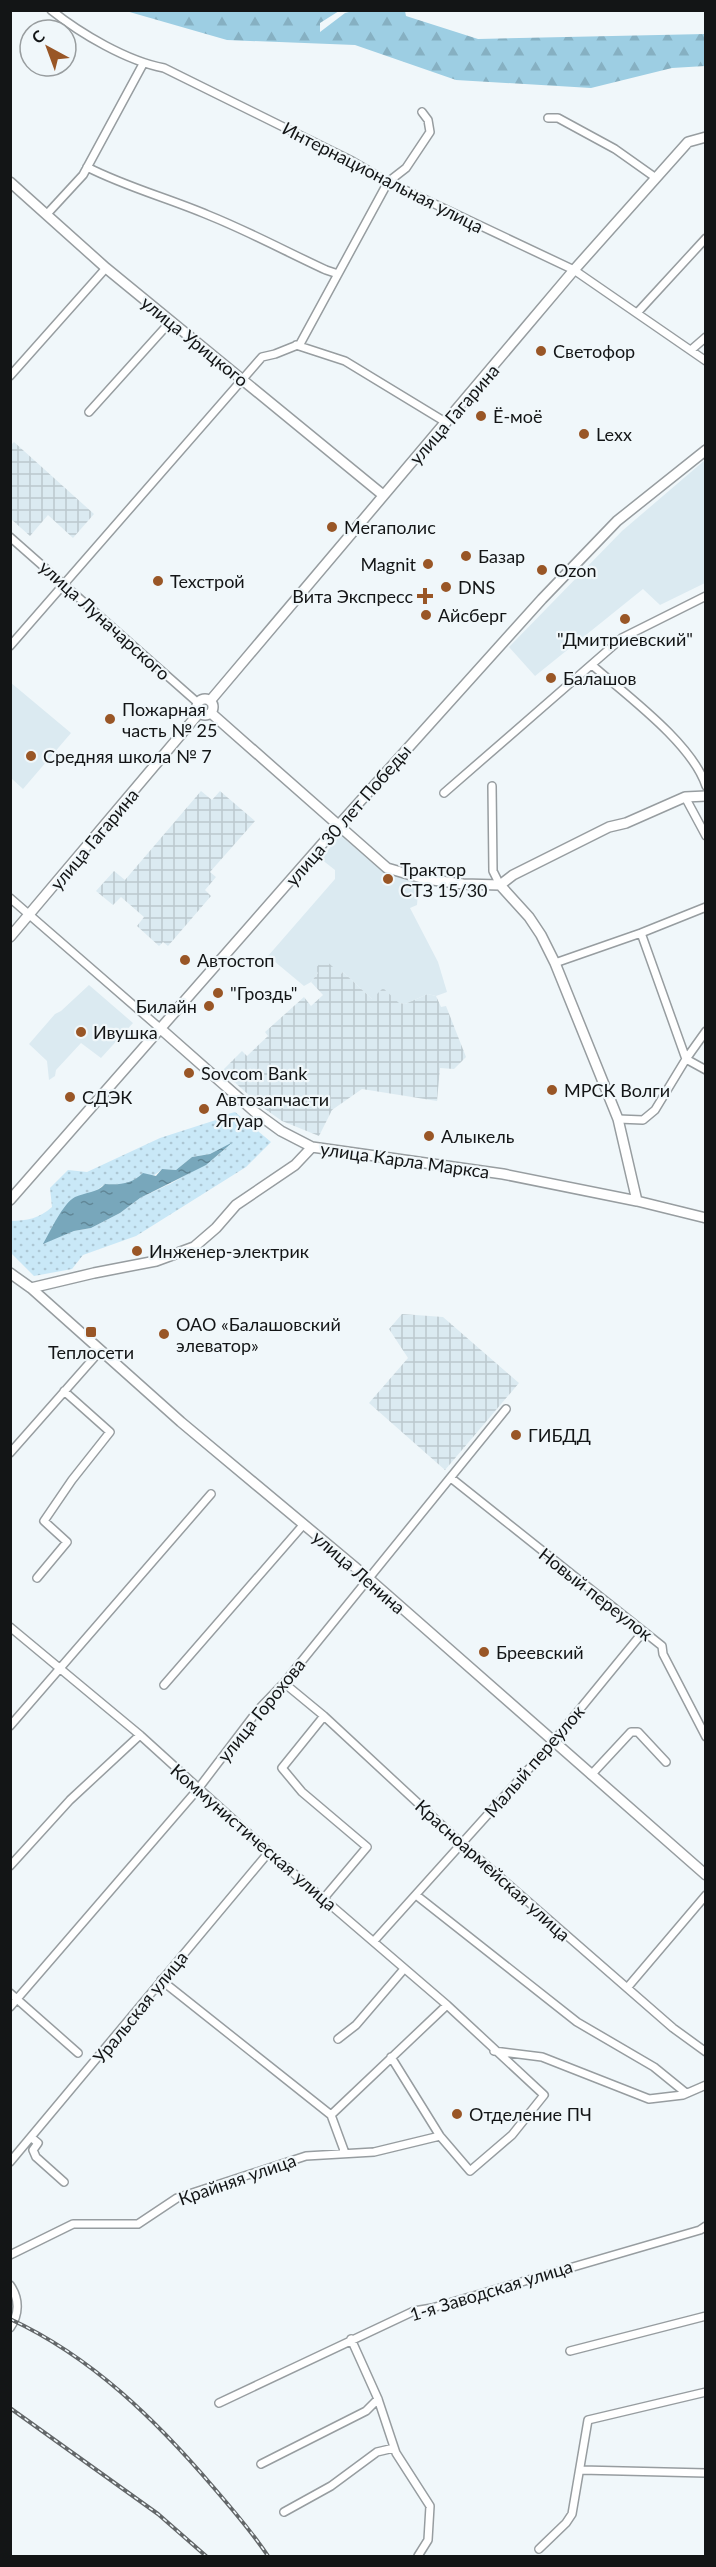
<svg xmlns="http://www.w3.org/2000/svg" width="716" height="2567" font-family="Lato,sans-serif">
<style>
.built{fill:#dbeaf1}
.industrial{fill:url(#industrial-grid)}
.grass{fill:url(#grass-dots);fill-rule:evenodd}
.forest{fill:url(#forest-firs)}
.water{fill:url(#water-ripples)}
.lines{fill:none;stroke-linecap:round;stroke-linejoin:round}
.street-casing{stroke:#979da0;stroke-width:10}
.secondary-casing{stroke:#979da0;stroke-width:12}
.street{stroke:#fff;stroke-width:7}
.secondary{stroke:#fff;stroke-width:9}
.rail-casing{stroke:#636769;stroke-width:4}
.rail{stroke:#f0f7fa;stroke-width:1.5;stroke-dasharray:4.5;stroke-linecap:butt}
.poi-dot{fill:#995626;stroke:#f0f7fa;stroke-width:2}
.labels{text-anchor:middle;dominant-baseline:central;stroke-width:4.5;stroke-linejoin:round;paint-order:stroke}
.street-label{font-size:18px;fill:#131516;stroke:#f0f7fa}
.poi-label{font-size:18px;fill:#131516;stroke:#f0f7fa;text-anchor:start}
</style>
<defs>
<pattern id="industrial-grid" width="8" height="8" patternUnits="userSpaceOnUse" patternTransform="scale(1.5)"><rect width="8" height="8" fill="#dbeaf1"/><path d="M0 4h8M4 0v8" fill="none" stroke="#bbc8ce"/></pattern>
<pattern id="grass-dots" width="8" height="8" patternUnits="userSpaceOnUse" patternTransform="scale(1.5)"><rect width="8" height="8" fill="#c9e8f7"/><path d="M2 2h.1M6 6h.1" fill="none" stroke="#acc6d3" stroke-width="1.8" stroke-linecap="round"/></pattern>
<pattern id="forest-firs" width="22" height="20" patternUnits="userSpaceOnUse" patternTransform="scale(1.5)"><rect width="22" height="20" fill="#9dcee3"/><path d="M5 1l3.5 6h-7zM16 11l3.5 6h-7z" fill="#86b0c2"/></pattern>
<pattern id="water-ripples" width="26" height="14" patternUnits="userSpaceOnUse" patternTransform="scale(1.5)"><rect width="26" height="14" fill="#78a7bb"/><path d="M2 4q2-2 4 0t4 0M15 11q2-2 4 0t4 0" fill="none" stroke="#618797"/></pattern>
</defs>
<rect width="100%" height="100%" fill="#f0f7fa"/>
<path class="built" d="M705 460V583L660 605 643 589 535 676 509 647 622 531Z
M10 682 71 733 23 789 11 778Z
M341 834 385 871 419 880 417 905 410 908 438 962 447 992 436 996 428 994 405 1004 372 999 343 972 341 974 318 973 311 982 304 986 268 956 335 879V870L321 859Z
M89 985 133 1023 101 1058 81 1043 56 1070 55 1076 49 1080 47 1061 29 1044 55 1014 61 1011Z"/>
<path class="industrial" d="M14 442 94 514 73 538 48 515 30 536 11 519 10 446Z
M201 791 212 800 220 791 255 821 210 872 216 877 205 890 211 896 168 946 163 942 159 946 137 926 144 917 121 897 113 905 96 891 114 871 125 880Z
M324 959 341 974 343 972 372 999 383 988 399 1003 405 1004 428 994 436 996 441 1007 446 1006 466 1057 454 1069 440 1068 437 1101 362 1089 332 1110 319 1136 282 1121 262 1107 222 1071 242 1051 247 1056 268 1036 265 1032 304 997 311 1006 323 995 311 982 318 973 315 969Z
M402 1314 443 1317 519 1383 445 1470 369 1403 408 1358 389 1329Z"/>
<path class="grass" d="M235 1112 271 1142 246 1167 136 1236 83 1255 72 1269 34 1276 11 1253 10 1221C27 1221 40 1218 52 1207L50 1188 68 1170 87 1172 160 1138 219 1119 221 1116ZM232 1143 212 1160 172 1183 140 1198 120 1213 91 1228 74 1231 44 1243 57 1219 105 1184C122 1186 151 1181 162 1169L176 1170 192 1157 210 1154Z"/>
<path class="forest" d="M126 11H339L320 23V32L345 13 353 11H405L406 16 478 39 705 34V66L672 68 591 88 456 80 355 45 227 40Z"/>
<path class="water" d="M233 1142 206 1165 140 1198 120 1213 91 1228 74 1231 43 1244C50 1232 63 1203 75 1197 86 1192 97 1193 105 1184 120 1185 132 1184 143 1173L156 1176 162 1169 176 1170 192 1157 210 1154Z"/>
<g class="lines">
<defs>
<path id="street" d="M51 10C81 34 127 61 164 68L352 161 388 182 574 270 706 361
M548 118H558L615 149 656 178
M87 167C126 187 168 198 208 215 248 231 287 252 326 270L338 274
M47 214 83 175 143 64
M637 313 706 238
M296 345 345 361 447 423
M691 350 706 337
M10 376 106 268
M89 412 171 321
M10 537 198 703
M10 646 262 357 275 354 300 344 388 182 406 168 430 132 428 120 422 112
M592 665C626 695 692 743 706 786
M492 786 493 871 500 885
M444 793 622 638 706 596
M685 797 706 836
M10 898 162 1030
M641 933 686 1059 706 1070
M555 963 641 933 706 907
M618 1119 643 1120 655 1110 686 1059 706 1031
M10 1453 100 1351
M451 1478 662 1646 663 1654 706 1737
M37 1578 67 1542 44 1521 72 1480 110 1432 64 1391
M10 1627 140 1735 269 1852 447 2005 544 2095 512 2135 470 2171 440 2136 391 2057
M284 1683 324 1716 462 1844 673 2028 706 2052
M164 1685 304 1524
M324 1716 282 1768 302 1792 367 1847 324 1898
M10 1726 211 1494
M591 1775 631 1732H638L666 1762
M10 1866 70 1800 140 1735
M416 1895 577 2022 654 2067 686 2093
M374 1941 553 1742 643 1632
M161 1980 331 2115 345 2153
M627 1988 706 1895
M10 1993 78 2053
M10 2007 198 1789 258 1710 284 1683 506 1409
M338 2039 356 2025 404 1969
M494 2051 542 2057 649 2099 683 2095 706 2085
M331 2115 447 2005
M32 2138 38 2143 33 2150 36 2157 64 2182
M10 2162 269 1852
M10 2255 73 2224H138L177 2198 306 2156 374 2152 440 2136
M10 2285C20 2299 19 2315 10 2328
M351 2339 378 2399 396 2453 430 2506 428 2540 418 2556
M570 2351 706 2316
M219 2403 414 2311 432 2308 700 2230 706 2226
M261 2464 366 2411 378 2399
M581 2470 706 2473
M284 2512 331 2486 377 2452 394 2448
M539 2549 566 2523 572 2514 588 2420 706 2392"/>
<path id="secondary" d="M10 182 106 268 383 495
M197 707a8 8 0 1 1 16 0a8 8 0 1 1-16 0Z
M210 701 574 270 688 142 706 137
M211 713 387 868 425 879 463 884 500 885 529 917 541 935 555 963 618 1119 637 1201
M500 885 513 875 609 827 626 823 685 797 706 796
M10 937 199 713
M162 1030 255 1112 281 1131 312 1147 503 1174 637 1201 706 1218
M10 1200 337 827 542 599 617 521 706 450
M10 1273 31 1288 181 1422 368 1578 706 1875
M31 1288 94 1273 156 1261 194 1247 216 1228 236 1205 295 1165 312 1147"/>
</defs>
<use href="#street" class="street-casing"/>
<use href="#secondary" class="secondary-casing"/>
<use href="#street" class="street"/>
<use href="#secondary" class="secondary"/>
<defs>
<path id="rail" d="M10 2319C92 2357 156 2420 214 2488 233 2510 252 2532 268 2556
M10 2408 158 2514 206 2556"/>
</defs>
<use href="#rail" class="rail-casing"/>
<use href="#rail" class="rail"/>
</g>
<g class="poi-dot">
<circle cx="541" cy="351" r="6"/>
<circle cx="481" cy="416" r="6"/>
<circle cx="584" cy="434" r="6"/>
<circle cx="332" cy="527" r="6"/>
<circle cx="466" cy="556" r="6"/>
<circle cx="428" cy="564" r="6"/>
<circle cx="542" cy="570" r="6"/>
<circle cx="158" cy="581" r="6"/>
<circle cx="446" cy="587" r="6"/>
<path d="M422 587h6v6h6v6h-6v6h-6v-6h-6v-6h6z"/>
<circle cx="426" cy="615" r="6"/>
<circle cx="625" cy="619" r="6"/>
<circle cx="551" cy="678" r="6"/>
<circle cx="110" cy="719" r="6"/>
<circle cx="31" cy="756" r="6"/>
<circle cx="388" cy="879" r="6"/>
<circle cx="185" cy="960" r="6"/>
<circle cx="218" cy="993" r="6"/>
<circle cx="209" cy="1006" r="6"/>
<circle cx="81" cy="1032" r="6"/>
<circle cx="189" cy="1073" r="6"/>
<circle cx="552" cy="1090" r="6"/>
<circle cx="70" cy="1097" r="6"/>
<circle cx="204" cy="1109" r="6"/>
<circle cx="429" cy="1136" r="6"/>
<circle cx="137" cy="1251" r="6"/>
<rect x="85" y="1326" width="12" height="12" rx="3"/>
<circle cx="164" cy="1334" r="6"/>
<circle cx="516" cy="1435" r="6"/>
<circle cx="484" cy="1652" r="6"/>
<circle cx="457" cy="2114" r="6"/>
</g>
<g class="labels">
<g class="street-label">
<text transform="translate(383 177) rotate(27)">Интернациональная улица</text>
<text transform="translate(195 341) rotate(39)">улица Урицкого</text>
<text transform="translate(454 414) rotate(-49)">улица Гагарина</text>
<text transform="translate(105 620) rotate(42)">улица Луначарского</text>
<text transform="translate(348 815) rotate(-49)">улица 30 лет Победы</text>
<text transform="translate(94 839) rotate(-50)">улица Гагарина</text>
<text transform="translate(405 1160) rotate(8)">улица Карла Маркса</text>
<text transform="translate(359 1572) rotate(41)">улица Ленина</text>
<text transform="translate(596 1594) rotate(38)">Новый переулок</text>
<text transform="translate(261 1710) rotate(-51)">улица Горохова</text>
<text transform="translate(534 1761) rotate(-49)">Малый переулок</text>
<text transform="translate(254 1837) rotate(41)">Коммунистическая улица</text>
<text transform="translate(493 1870) rotate(42)">Красноармейская улица</text>
<text transform="translate(140 2007) rotate(-51)">Уральская улица</text>
<text transform="translate(237 2179) rotate(-19)">Крайняя улица</text>
<text transform="translate(491 2290) rotate(-17)">1-я Заводская улица</text>
</g>
<g class="poi-label">
<text x="553" y="351">Светофор</text>
<text x="493" y="416">Ё-моё</text>
<text x="596" y="434">Lexx</text>
<text x="344" y="527">Мегаполис</text>
<text x="478" y="556">Базар</text>
<text x="416" y="564" text-anchor="end">Magnit</text>
<text x="554" y="570">Ozon</text>
<text x="170" y="581">Техстрой</text>
<text x="458" y="587">DNS</text>
<text x="413" y="596" text-anchor="end">Вита Экспресс</text>
<text x="438" y="615">Айсберг</text>
<text x="625" y="639" text-anchor="middle">"Дмитриевский"</text>
<text x="563" y="678">Балашов</text>
<text x="122" y="709">Пожарная<tspan x="122" dy="21">часть № 25</tspan></text>
<text x="43" y="756">Средняя школа № 7</text>
<text x="400" y="869">Трактор<tspan x="400" dy="21">СТЗ 15/30</tspan></text>
<text x="197" y="960">Автостоп</text>
<text x="230" y="993">"Гроздь"</text>
<text x="197" y="1006" text-anchor="end">Билайн</text>
<text x="93" y="1032">Ивушка</text>
<text x="201" y="1073">Sovcom Bank</text>
<text x="564" y="1090">МРСК Волги</text>
<text x="82" y="1097">СДЭК</text>
<text x="216" y="1099">Автозапчасти<tspan x="216" dy="21">Ягуар</tspan></text>
<text x="441" y="1136">Алыкель</text>
<text x="149" y="1251">Инженер-электрик</text>
<text x="176" y="1324">ОАО «Балашовский<tspan x="176" dy="21">элеватор»</tspan></text>
<text x="91" y="1352" text-anchor="middle">Теплосети</text>
<text x="528" y="1435">ГИБДД</text>
<text x="496" y="1652">Бреевский</text>
<text x="469" y="2114">Отделение ПЧ</text>
</g>
</g>
<rect width="716" height="2567" fill="none" stroke="#131516" stroke-width="24"/>
<g transform="translate(48 48) rotate(319)"><circle r="28" fill="#f0f7fa" stroke="#989d9f" stroke-width="1.5"/>
<path d="M0-4.5L10 22L0 15L-10 22Z" fill="#995626"/>
<text y="-9" font-size="16" font-weight="bold" text-anchor="middle" fill="#131516">С</text>
</g>
</svg>
